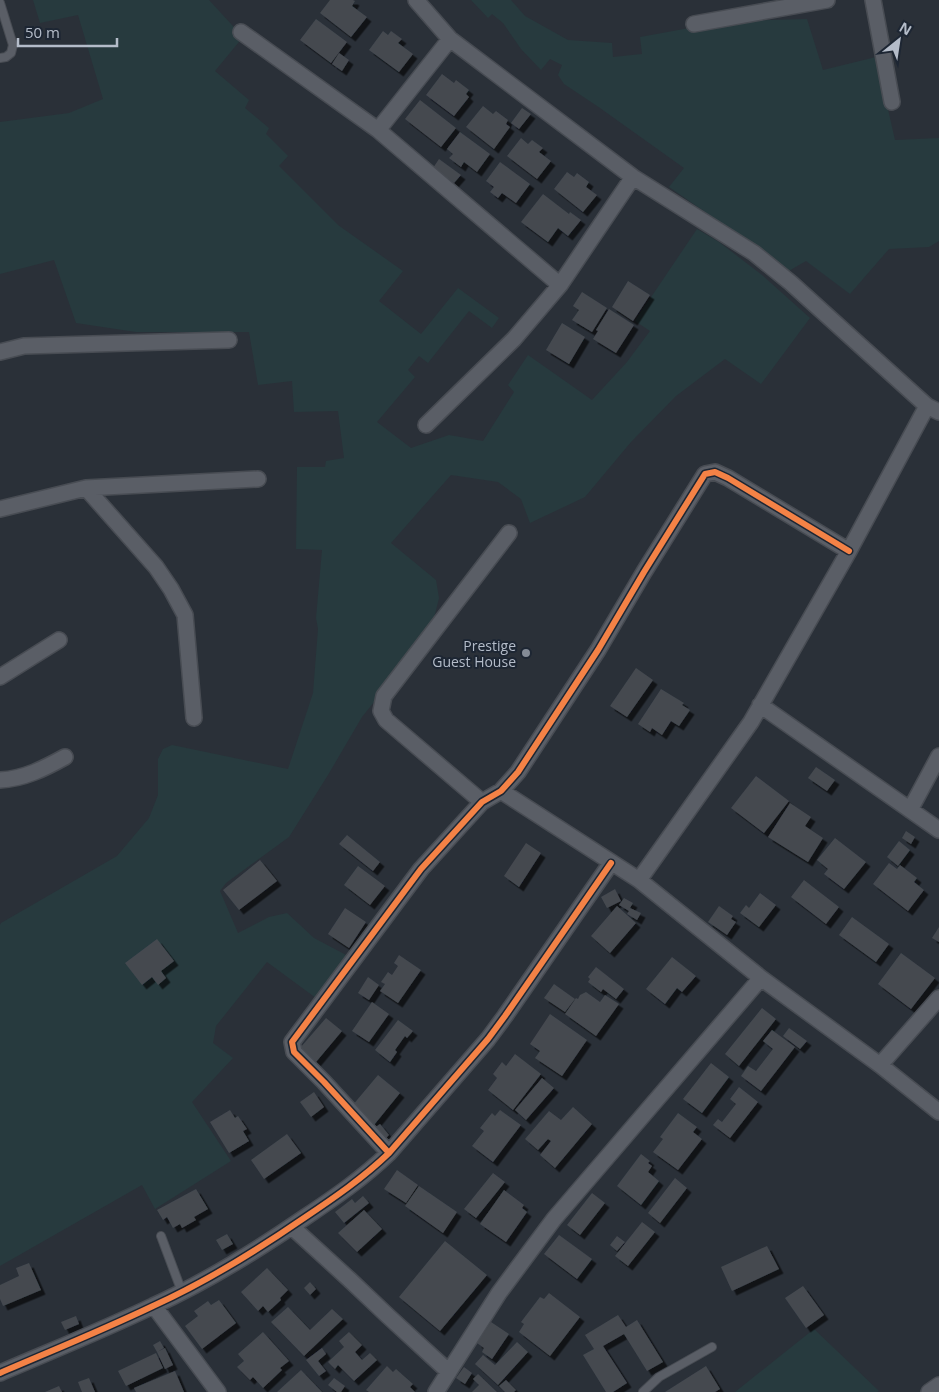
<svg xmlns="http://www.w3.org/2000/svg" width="939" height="1392" font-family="'Open Sans',sans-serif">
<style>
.green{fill:#273a3e}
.building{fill:#444950;filter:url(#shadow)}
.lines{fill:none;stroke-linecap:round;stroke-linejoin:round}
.service-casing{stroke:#484c53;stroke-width:10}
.minor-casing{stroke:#484c53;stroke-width:18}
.service{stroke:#5a5e66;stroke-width:8}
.minor{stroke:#5a5e66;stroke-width:15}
.cycleway-casing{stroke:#1d2633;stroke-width:9}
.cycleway{stroke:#f48246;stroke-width:6}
.poi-dot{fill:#848b96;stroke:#1d2633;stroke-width:2}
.labels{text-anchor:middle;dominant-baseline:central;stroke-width:4;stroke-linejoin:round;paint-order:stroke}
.poi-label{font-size:14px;fill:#b4bcc9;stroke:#1d2633;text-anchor:end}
</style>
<defs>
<filter id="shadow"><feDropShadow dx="4.5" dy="4.5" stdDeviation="0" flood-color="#0009"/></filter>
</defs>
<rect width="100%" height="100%" fill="#2a3038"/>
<path class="green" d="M33 0H209L243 37 215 71 249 100 245 108 269 128 266 134 288 156 279 166 338 225 403 271 379 301 421 334 458 288 499 318 492 328 469 311 428 363 419 356 408 370 415 377 377 422 411 448 449 435 483 441 514 392 508 385 528 355 592 400 627 362 650 331 635 321 697 229 719 242 762 275 810 318 761 384 725 359 676 396 631 442 585 497 530 523 521 499 498 482 451 475 391 543 436 580 439 598 433 622 374 702 362 717 328 775 289 837 226 883 220 891 238 933 269 917 287 913 314 938 348 956 320 1001 267 962 216 1026 213 1043 233 1058 192 1102 231 1161 155 1209 142 1185 0 1266V925L1 923 117 856 149 818 158 795V759L163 749 172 745 288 769 313 693 318 629 316 618 322 550 296 549 297 467H325L326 461 344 458 338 411 294 412 292 381 258 385 249 332H136L76 323 54 260 0 274V122L69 113 103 99 78 15 40 23Z
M471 0H511L525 16 568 40 612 43 613 57 642 54 640 37 728 21 807 19 823 70 876 57 895 140 939 138V241L929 247 889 249 850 294 806 261 787 272 741 237 669 187 684 168 600 108 564 84 558 75 562 65 550 59 541 70 521 49 503 23 492 14 488 18Z
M814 1329 879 1391 877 1392H735Z"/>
<path class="building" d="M330 0H353L355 1 352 6 367 17 351 37 320 13Z
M316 19 347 42 331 63 300 40Z
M383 31 388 35 391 31 402 39 398 43 413 54 399 72 369 50Z
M339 53 349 60 342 71 332 64Z
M442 74 454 83 456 80 469 90 466 94 469 97 454 116 426 95Z
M420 100 456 128 441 147 405 119Z
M483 106 493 114 496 111 508 120 506 124 510 127 494 149 466 127Z
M522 108 531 114 519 129 511 123Z
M460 132 490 154 477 172 464 162 461 167 449 158 453 154 447 149Z
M521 138 528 144 532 140 543 148 539 152 551 161 537 179 507 156Z
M439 159 461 175 454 183 433 168Z
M500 162 530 184 516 203 502 193 498 198 490 192 494 187 486 181Z
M567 172 574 177 577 173 589 182 586 187 597 195 583 212 554 189Z
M543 194 569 214 570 212 581 220 568 236 558 228 548 242 521 222Z
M628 281 650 295 633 321 612 307Z
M582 292 607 308 592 332 572 320 579 310 573 306Z
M609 309 634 325 616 353 593 339 598 331 596 330Z
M562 323 585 337 569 364 546 350Z
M636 668 653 680 627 717 610 706Z
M661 689 684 703 682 705 690 710 679 726 671 721 662 735 652 728 650 732 638 724Z
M816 767 835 780 827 791 808 778Z
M756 776 789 801 764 833 731 808Z
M790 803 811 817 805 826 823 838 808 862 768 837Z
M906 831 915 837 911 844 902 838Z
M347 835 380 862 373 871 339 844Z
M835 838 866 862 844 889 824 874 828 869 817 860Z
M899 841 910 850 898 866 887 857Z
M526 843 541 853 519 887 504 876Z
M260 860 277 881 239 910 223 890Z
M889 863 897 869 900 865 917 878 914 882 924 890 908 911 873 884Z
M358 866 385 886 370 905 344 885Z
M804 880 839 907 826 924 791 897Z
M615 889 621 901 607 908 601 897Z
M760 893 776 905 759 927 740 913 746 905 749 908Z
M624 898 633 903 630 908 641 913 637 920 627 914 629 911 619 905Z
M617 906 636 923 610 953 591 936Z
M719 906 733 916 731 919 736 922 727 935 708 922Z
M345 908 366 922 349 948 328 934Z
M852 917 889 944 876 962 839 935Z
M939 927V942L932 938Z
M157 939 174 961 161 971 166 978 158 985 152 977 142 985 125 963Z
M901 953 935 978 911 1009 878 984Z
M399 955 421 970 398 1003 380 991 385 984 381 982 388 972 392 975 398 966 394 963Z
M672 957 696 976 682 992 677 988 665 1004 646 989Z
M596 967 624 989 616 999 603 989 601 992 588 982 590 979 588 977Z
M368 977 379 985 369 1000 358 993Z
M554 984 575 999 565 1012 544 998Z
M586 992 600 1002 605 995 619 1004 596 1036 565 1014 576 998 578 999 580 995Z
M372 1002 389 1014 369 1042 352 1031Z
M762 1008 776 1019 739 1066 725 1054Z
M550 1014 587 1040 562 1076 535 1058 540 1051 530 1044Z
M326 1018 342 1031 316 1062 300 1048Z
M398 1020 413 1031 407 1038 405 1036 395 1050 397 1052 390 1062 375 1050Z
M789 1028 807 1041 800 1049 783 1036Z
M772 1030 795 1047 761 1091 741 1076 748 1066 756 1071 773 1049 763 1041Z
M515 1054 541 1074 513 1110 488 1090 497 1078 493 1074 502 1062 506 1066Z
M711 1063 729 1077 702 1113 683 1099Z
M378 1075 400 1093 374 1125 352 1106Z
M542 1078 554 1088 526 1120 515 1110Z
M739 1087 758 1102 730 1138 713 1125 718 1119 722 1122 736 1104 730 1099Z
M314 1092 324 1107 311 1117 300 1102Z
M573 1107 592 1124 555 1168 540 1155 551 1141 548 1139 538 1150 525 1139 549 1111 561 1120Z
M230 1110 235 1118 238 1116 247 1129 243 1131 249 1141 229 1153 210 1122Z
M500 1110 521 1125 493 1162 472 1146 484 1131 480 1128 492 1113 495 1116Z
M678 1113 697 1127 693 1132 702 1139 678 1170 653 1152 663 1139 660 1137Z
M380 1124 389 1135 383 1141 373 1129Z
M287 1134 301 1153 264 1179 251 1160Z
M641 1154 650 1161 648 1163 652 1166 648 1172 659 1181 641 1205 617 1186Z
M397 1170 418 1185 406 1203 384 1189Z
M493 1173 505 1182 476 1218 464 1209Z
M675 1178 687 1188 660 1223 648 1213Z
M419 1186 457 1212 443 1233 405 1206Z
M196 1189 208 1209 194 1217 196 1220 182 1228 180 1224 173 1228 167 1217 163 1220 157 1210Z
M504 1190 524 1205 522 1208 527 1212 506 1242 480 1224Z
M592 1193 605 1203 580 1235 567 1225Z
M363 1196 369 1203 344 1223 335 1212 352 1199 355 1203Z
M364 1210 382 1229 357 1252 338 1233Z
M642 1222 655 1232 628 1266 615 1256Z
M227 1234 233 1244 222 1250 216 1240Z
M559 1235 592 1259 577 1279 544 1254Z
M617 1236 625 1242 617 1251 610 1245Z
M445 1241 487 1275 440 1331 399 1297Z
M767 1246 779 1269 732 1291 721 1267Z
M29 1263 41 1290 3 1306 0 1299V1285L19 1276 16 1268Z
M267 1268 288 1290 280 1298 281 1300 268 1312 263 1306 258 1311 241 1292Z
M310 1282 316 1289 310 1295 304 1288Z
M803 1286 824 1315 806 1328 785 1298Z
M549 1293 580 1317 550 1356 519 1332 524 1324 521 1322 540 1297 544 1299Z
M219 1300 236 1323 202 1349 185 1326 198 1316 194 1311 208 1301 211 1305Z
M288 1307 310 1330 332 1309 343 1319 304 1356 271 1322Z
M618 1315 626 1327 637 1320 663 1362 647 1371 624 1334 603 1346 627 1383 613 1392H606L583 1355 594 1349 585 1335Z
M76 1316 79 1324 65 1330 61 1322Z
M491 1322 509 1334 492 1359 482 1352 484 1348 477 1343Z
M263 1332 289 1361 280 1368 282 1370 263 1388 253 1377 250 1380 237 1367 244 1361 238 1354Z
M349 1332 362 1345 355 1352 362 1360 370 1353 377 1360 354 1381 338 1365 335 1369 328 1362 344 1347 339 1341Z
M160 1341 164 1348 157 1352 153 1345Z
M517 1342 528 1352 498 1385 475 1364 483 1355 495 1365Z
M165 1348 173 1365 165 1369 157 1352Z
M322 1348 326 1354 318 1361 326 1371 319 1376 306 1360Z
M156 1353 163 1368 126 1386 118 1371Z
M387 1366 393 1372 396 1369 413 1384 410 1387 415 1392H369L366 1390Z
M706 1366 720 1389 715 1392H665Z
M464 1367 472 1373 465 1384 456 1378Z
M301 1370 322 1392H277Z
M175 1371 184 1392H136L134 1388Z
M478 1374 497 1392H472L479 1385 473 1379Z
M89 1378 95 1392H82L78 1382Z
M334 1378 345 1386 341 1392H337L328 1385Z
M506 1380 516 1390 514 1392H505L499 1386Z
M59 1386 62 1392H45Z"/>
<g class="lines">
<defs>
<path id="service" d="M0 3 13 45 11 53 6 57 0 58
M161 1236 182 1292
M643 1392 659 1377 712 1347"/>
<path id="minor" d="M416 0 450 39 633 177 754 253 791 283 927 406 939 412
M873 0 892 102
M694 24 827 0
M241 32 378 130 560 285
M378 130 450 39
M0 352 24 346 229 340
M426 425 514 339 560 285 633 177
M86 488 156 567 171 589 185 615 194 718
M0 509 86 488 258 479
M0 677 59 640
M760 705 939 830
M0 780C24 779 45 768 65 757
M501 791 639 880 761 978 880 1065 939 1112
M482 802 386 720 381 711 384 696 509 533
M910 810 939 756
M639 880 751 722 849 551 927 406
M880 1065 939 998
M389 1153 324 1082 294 1052 292 1042 421 869 482 802 501 791 518 772 598 650 644 572 705 474 715 472 728 478 849 551
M292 1227 350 1280 388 1316 449 1372
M154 1306 218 1392
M0 1373C51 1351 103 1330 153 1306 206 1282 256 1251 304 1218 334 1198 363 1178 389 1153L488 1039 505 1016 611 863
M436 1392 499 1293 554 1219 761 978
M929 1392 939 1385"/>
</defs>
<use href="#service" class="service-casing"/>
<use href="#minor" class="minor-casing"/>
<use href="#service" class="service"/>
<use href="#minor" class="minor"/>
<defs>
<path id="cycleway" d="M389 1153 324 1082 294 1052 292 1042 421 869 482 802 501 791 518 772 598 650 644 572 705 474 715 472 728 478 849 551
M0 1373C51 1351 103 1330 153 1306 206 1282 256 1251 304 1218 334 1198 363 1178 389 1153L488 1039 505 1016 611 863"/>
</defs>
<use href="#cycleway" class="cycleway-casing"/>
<use href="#cycleway" class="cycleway"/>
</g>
<circle class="poi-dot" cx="526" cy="653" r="5"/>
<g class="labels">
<g class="poi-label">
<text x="516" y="645">Prestige<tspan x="516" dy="16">Guest House</tspan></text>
</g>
</g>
<g transform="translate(899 40) rotate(30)" stroke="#1d2633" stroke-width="4" paint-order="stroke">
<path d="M0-4L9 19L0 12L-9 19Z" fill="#b4bcc9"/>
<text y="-8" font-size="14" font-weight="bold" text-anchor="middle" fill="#b4bcc9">N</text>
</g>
<path d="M18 38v8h99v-8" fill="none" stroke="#b4bcc9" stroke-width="2.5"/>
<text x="25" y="38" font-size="15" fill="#b4bcc9" stroke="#1d2633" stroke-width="4" paint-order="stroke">50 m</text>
</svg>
